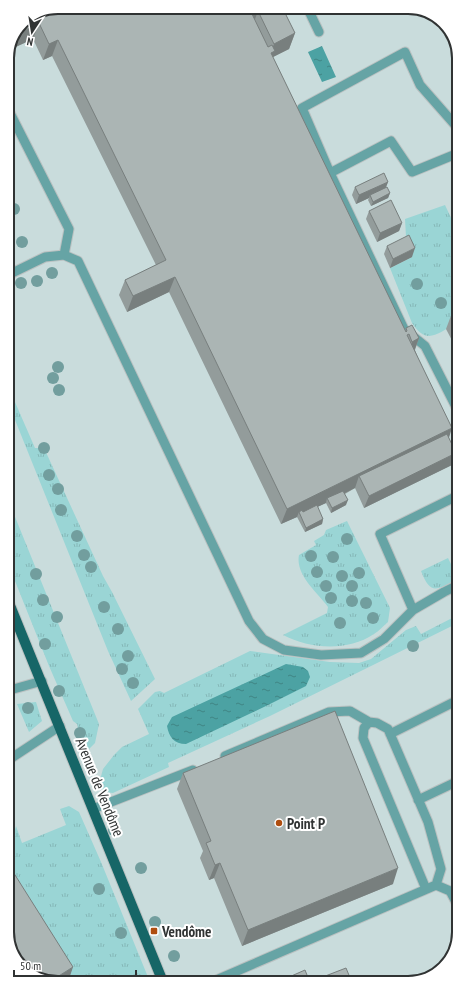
<svg xmlns="http://www.w3.org/2000/svg" width="466" height="990" font-family="'PT Sans Narrow',sans-serif">
<style>
.built{fill:#c9dcdc}
.grass{fill:url(#grass-tufts)}
.water{fill:url(#water-ripples)}
.lines{fill:none;stroke-linecap:round;stroke-linejoin:round}
.lane-casing{stroke:#bac1c1;stroke-width:11}
.primary-casing{stroke:#bac1c1;stroke-width:12}
.lane{stroke:#66a4a5;stroke-width:9}
.primary{stroke:#166667;stroke-width:10}
.tree{fill:#729e9e}
.wall{fill:#939c9b}
.shaded-wall{fill:#787f7e}
.building{fill:#abb5b4;stroke:#787f7e}
.poi-dot{fill:#af4d0f;stroke:#fff;stroke-width:1.5}
.labels{text-anchor:middle;dominant-baseline:central;stroke-width:4;stroke-linejoin:round;paint-order:stroke}
.street-label{font-size:15px;fill:#303333;stroke:#fff}
.poi-label{font-size:15px;font-weight:bold;fill:#303333;stroke:#fff;text-anchor:start}
.rim{fill:none;stroke:#303333;stroke-width:2}
</style>
<defs>
<pattern id="grass-tufts" width="24" height="20" patternUnits="userSpaceOnUse"><rect width="24" height="20" fill="#9ad5d5"/><path d="M3 7l-1-3M5 7V3M7 7l1-3M15 17l-1-3M17 17v-4M19 17l1-3" fill="none" stroke="#85b7b7"/></pattern>
<pattern id="water-ripples" width="26" height="14" patternUnits="userSpaceOnUse"><rect width="26" height="14" fill="#4ca2a3"/><path d="M2 4q2-2 4 0t4 0M15 11q2-2 4 0t4 0" fill="none" stroke="#408585"/></pattern>
</defs>
<rect width="100%" height="100%" fill="#dce5e5"/>
<path class="built" d="M58 7H412L439 17 455 39 459 932 450 961 427 979 54 983 11 951 7 55 22 22Z"/>
<path class="grass" d="M445 205 453 222 456 221V324C437 333 427 346 412 323L390 268 412 257 406 237 405 219Z
M8 386 35 448H44L103 576 112 592 155 679 131 701 108 651 9 405Z
M9 502 99 724 95 743 89 749 83 747 77 724 73 721 49 666 9 566Z
M347 521 390 608 388 622C383 626 379 631 374 634 347 652 310 649 283 635L327 613 328 607C317 592 295 575 299 555L316 545 314 541 324 535 326 530Z
M448 558 455 572 457 571 458 579C436 590 431 596 421 571Z
M458 615V623L270 716 168 763 169 767 113 793 103 792 100 780 103 769 114 755 122 747 149 734 138 709 155 692 160 691 164 693 250 651 330 662 359 663 371 659 406 630 416 626 421 634Z
M36 702 42 721 29 732 17 704Z
M69 806 79 812 101 862 150 982 68 983 11 892 10 849 16 826 22 843 66 825 60 809Z"/>
<path class="water" d="M322 46 336 77 322 82 308 52Z
M286 664 303 667 308 671 310 677 306 686 266 706 186 744C174 744 169 737 167 726L172 717Z"/>
<g class="lines">
<defs>
<path id="lane" d="M307 7 319 32
M7 107 69 229 64 255
M456 126 420 85 405 52 302 108 330 173 391 141 412 172 456 154
M330 173 404 329 425 346 457 409
M8 275 45 257 64 255 78 261 249 621 263 639 284 650 321 655 361 653 384 639 413 610 444 592 458 585
M413 610 380 534 457 496
M10 690 42 681
M390 734 458 700
M225 756 329 712 350 711 369 722
M10 759 60 726
M418 800 458 781
M93 809 193 770
M426 889 363 738 364 728 369 722 377 723 388 729 428 822 441 869 436 885
M214 981 436 885 450 891 459 908"/>
<path id="primary" d="M9 603 163 982"/>
</defs>
<use href="#lane" class="lane-casing"/>
<use href="#primary" class="primary-casing"/>
<use href="#lane" class="lane"/>
<use href="#primary" class="primary"/>
</g>
<g class="tree">
<circle cx="14" cy="209" r="6"/>
<circle cx="22" cy="242" r="6"/>
<circle cx="52" cy="273" r="6"/>
<circle cx="37" cy="281" r="6"/>
<circle cx="21" cy="283" r="6"/>
<circle cx="417" cy="284" r="6"/>
<circle cx="441" cy="303" r="6"/>
<circle cx="58" cy="367" r="6"/>
<circle cx="53" cy="378" r="6"/>
<circle cx="59" cy="390" r="6"/>
<circle cx="44" cy="448" r="6"/>
<circle cx="49" cy="475" r="6"/>
<circle cx="58" cy="489" r="6"/>
<circle cx="61" cy="510" r="6"/>
<circle cx="77" cy="536" r="6"/>
<circle cx="347" cy="539" r="6"/>
<circle cx="84" cy="555" r="6"/>
<circle cx="311" cy="556" r="6"/>
<circle cx="333" cy="557" r="6"/>
<circle cx="91" cy="567" r="6"/>
<circle cx="317" cy="572" r="6"/>
<circle cx="359" cy="573" r="6"/>
<circle cx="36" cy="574" r="6"/>
<circle cx="342" cy="576" r="6"/>
<circle cx="326" cy="586" r="6"/>
<circle cx="352" cy="586" r="6"/>
<circle cx="331" cy="598" r="6"/>
<circle cx="43" cy="600" r="6"/>
<circle cx="352" cy="601" r="6"/>
<circle cx="366" cy="603" r="6"/>
<circle cx="104" cy="607" r="6"/>
<circle cx="57" cy="617" r="6"/>
<circle cx="373" cy="618" r="6"/>
<circle cx="340" cy="623" r="6"/>
<circle cx="118" cy="629" r="6"/>
<circle cx="45" cy="644" r="6"/>
<circle cx="413" cy="646" r="6"/>
<circle cx="128" cy="656" r="6"/>
<circle cx="122" cy="669" r="6"/>
<circle cx="133" cy="683" r="6"/>
<circle cx="59" cy="691" r="6"/>
<circle cx="28" cy="708" r="6"/>
<circle cx="80" cy="733" r="6"/>
<circle cx="114" cy="830" r="6"/>
<circle cx="141" cy="868" r="6"/>
<circle cx="99" cy="889" r="6"/>
<circle cx="155" cy="922" r="6"/>
<circle cx="121" cy="933" r="6"/>
<circle cx="174" cy="956" r="6"/>
</g>
<path class="wall" d="M282 7 295 33 289 49 273 57V58L405 331 406 328 419 338 415 350 449 438 456 453 452 465 364 508 355 488 345 494 346 505 331 513 326 503 317 507 323 519 322 524 305 532 297 517 281 524 169 292 127 312 119 295 125 280 156 265 52 56 43 60 33 39 9 50 22 22Z
M434 16 439 17 455 39V47V46L451 48Z
M388 182 385 188 390 193 388 198 371 206 368 200 369 198 356 204 352 195 355 187Z
M369 211 402 223 399 231 377 242 366 219Z
M387 246 412 257 390 268 384 254Z
M456 311 457 350 446 329 452 313Z
M183 773 393 884 242 946 214 878 209 880 200 858 203 851 177 789Z"/>
<path class="shaded-wall" d="M258 11 252 27V14Z
M39 23 33 39 9 50 17 34Z
M295 33 289 49 273 57 269 67 268 59 274 44Z
M455 38V46L451 48 454 39Z
M58 40 52 56 43 60 49 44Z
M388 182 385 190 370 195 369 198 356 204 359 195Z
M390 193 388 198 371 206 373 202Z
M402 223 399 231 377 242 380 233Z
M415 248 412 257 390 268 393 259Z
M175 277 169 292 127 312 133 296Z
M419 338 413 354 407 357 412 342Z
M452 428 447 444 359 476 355 488 329 501 327 498 326 503 300 515 299 512 297 517 281 524 287 509Z
M456 453 452 465 364 508 369 496Z
M348 500 346 505 331 513 332 508Z
M323 519 322 524 305 532 306 528Z
M14 858 10 868V860Z
M220 863 214 878 209 880 215 865Z
M398 868 393 884 242 946 248 930Z
M73 967 68 982 54 983V979Z"/>
<path class="building" d="M58 7H282L295 33 274 44 258 11 252 14 268 47 272 45 275 51 271 53 406 332 407 331 406 328 412 325 419 338 412 342 409 334 407 335 452 428 287 509 175 277 133 296 125 280 166 260 58 40 49 44 39 23 17 34 22 22Z
M450 32 455 38 454 39Z
M384 173 388 182 359 195 355 187Z
M387 187 390 193 373 202 370 195Z
M391 200 402 223 380 233 369 211Z
M409 235 415 248 393 259 387 246Z
M456 311V322L452 313Z
M447 434 456 453 369 496 359 476Z
M343 491 348 500 332 508 327 498Z
M317 505 323 519 306 528 299 512 302 510 303 512Z
M335 711 398 868 248 930 220 863 215 865 206 843 211 841 183 773Z
M10 853H11L14 858 10 860Z
M10 867 73 967 54 979 57 983H54L27 973 11 951Z
M346 968 351 980H315Z
M305 970 309 980 280 981Z"/>
<g class="poi-dot">
<circle cx="279" cy="823" r="4"/>
<rect x="150" y="927" width="8" height="8" rx="2"/>
</g>
<g class="labels">
<g class="street-label">
<text transform="translate(100 787) rotate(68)">Avenue de Vendôme</text>
</g>
<g class="poi-label">
<text x="287" y="823">Point P</text>
<text x="162" y="931">Vendôme</text>
</g>
</g>
<path d="M0 0H466V990H0ZM58 14H408A44 44 0 0 1 452 58V932A44 44 0 0 1 408 976H58A44 44 0 0 1 14 932V58A44 44 0 0 1 58 14Z" fill="#fff" fill-rule="evenodd"/>
<path class="rim" d="M58 14H408A44 44 0 0 1 452 58V932A44 44 0 0 1 408 976H58A44 44 0 0 1 14 932V58A44 44 0 0 1 58 14Z"/>
<g transform="translate(32 32) rotate(192)" stroke="#ffffff" stroke-width="3" paint-order="stroke">
<path d="M0-3L7 15L0 10L-7 15Z" fill="#303333"/>
<text y="-6" font-size="11" font-weight="bold" text-anchor="middle" fill="#303333">N</text>
</g>
<path d="M14 970v6h122v-6" fill="none" stroke="#303333" stroke-width="2"/>
<text x="20" y="970" font-size="12" fill="#303333" stroke="#ffffff" stroke-width="3" paint-order="stroke">50 m</text>
</svg>
